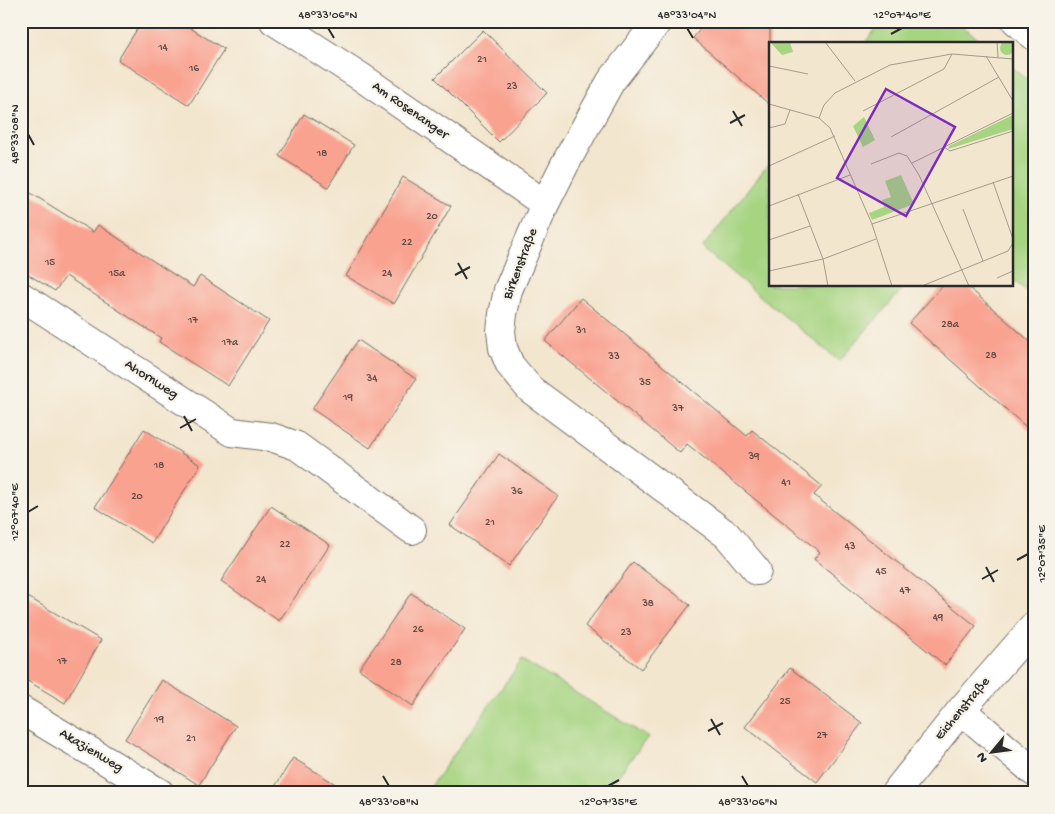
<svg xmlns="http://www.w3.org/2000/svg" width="1055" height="814" font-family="'Gochi Hand',sans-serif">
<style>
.green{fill:#a6d481;stroke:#688056}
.building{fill:#f9a290}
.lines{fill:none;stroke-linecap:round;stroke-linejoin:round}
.minor-casing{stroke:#716c64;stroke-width:30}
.minor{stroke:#fff;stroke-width:28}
.ticks{fill:none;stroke:#2b2b2b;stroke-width:2}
.labels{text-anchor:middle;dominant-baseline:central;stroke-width:4.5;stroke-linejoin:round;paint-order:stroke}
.number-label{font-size:11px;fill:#5e4944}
.street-label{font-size:14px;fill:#2b2b2b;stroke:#f7f3e8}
.inset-road{fill:none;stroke:#a39b8d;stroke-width:1}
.view{fill:#7b2cbf;fill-opacity:0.15;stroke:#7b2cbf;stroke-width:2.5}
.inset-edge{fill:none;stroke:#2b2b2b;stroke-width:2.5}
.neatline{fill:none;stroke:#2b2b2b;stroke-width:2}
.ticks-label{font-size:12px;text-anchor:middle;fill:#2b2b2b}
</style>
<rect width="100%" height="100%" fill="#f7f3e8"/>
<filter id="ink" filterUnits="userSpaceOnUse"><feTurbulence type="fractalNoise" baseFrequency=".02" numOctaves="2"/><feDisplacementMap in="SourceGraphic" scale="10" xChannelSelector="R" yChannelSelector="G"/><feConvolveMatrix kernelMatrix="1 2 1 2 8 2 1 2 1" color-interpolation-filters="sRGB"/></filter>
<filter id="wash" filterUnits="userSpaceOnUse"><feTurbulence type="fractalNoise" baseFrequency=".0096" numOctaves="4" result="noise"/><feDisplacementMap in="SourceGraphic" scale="20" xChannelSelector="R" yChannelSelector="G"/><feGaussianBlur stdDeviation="1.12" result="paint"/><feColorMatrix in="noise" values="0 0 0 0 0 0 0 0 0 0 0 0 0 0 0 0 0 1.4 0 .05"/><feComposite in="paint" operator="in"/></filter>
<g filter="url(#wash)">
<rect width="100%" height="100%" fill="#f3e6cf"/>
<path class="green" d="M882 21H957L984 44H864Z
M1011 66 1034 85V296L1033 297 1011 278Z
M770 162V285H906L839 361 702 248Z
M522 660 648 737 605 793H426Z"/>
<g id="blocks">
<path class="building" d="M142 21H179L224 49 189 105 118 60Z
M707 21H770V105L693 38Z
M483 30 547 93 499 142 435 78Z
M304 114 354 145 328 187 279 156Z
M403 177 451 206 394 304 346 276Z
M21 187 93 232 98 225 193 287 200 276 269 321 228 386 159 342 161 338 66 276 55 291 21 270Z
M943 285H966L1034 345V434L909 323Z
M581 298 747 436 752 430 822 486 814 495 976 626 945 665 814 559 820 552 687 444 680 453 545 341Z
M358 340 416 379 370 448 312 409Z
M144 429 200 465 152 543 95 507Z
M499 454 558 496 509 566 450 525Z
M271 506 330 545 279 621 221 581Z
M633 562 690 605 641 669 585 626Z
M21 593 101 640 65 703 21 677Z
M411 593 465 629 413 706 359 669Z
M790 668 862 723 817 782 745 727Z
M162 680 236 726 199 785 125 739Z
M293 758 350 793H271Z"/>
</g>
</g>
<g filter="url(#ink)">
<use href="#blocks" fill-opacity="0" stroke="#716c64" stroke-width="1"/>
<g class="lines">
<defs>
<path id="minor" d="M274 21 361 77 545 204
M658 21 611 81 565 164 545 204 508 290 503 314 501 331 503 348 510 365 530 389 727 535 757 571
M1016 21 1034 36
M21 296 232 432 271 437 297 446 412 530
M21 710 160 793
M961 710 1034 772
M895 793 961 710 1034 626"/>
</defs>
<use href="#minor" class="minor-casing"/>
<use href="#minor" class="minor"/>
</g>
</g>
<path class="ticks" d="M328 28 334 38M687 28 693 38M891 34 902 28M733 111 742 126M730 123 745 115M28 134 34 145M458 263 467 279M455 275 470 267M184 416 192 431M180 428 196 419M28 512 38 506M1017 560 1028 554M986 567 994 582M982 579 998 570M711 719 720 735M708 731 723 723M383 776 389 786M742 776 748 786M608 786 619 780"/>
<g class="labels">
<g class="number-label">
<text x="163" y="48">14</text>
<text x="482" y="60">21</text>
<text x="194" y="69">16</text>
<text x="512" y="87">23</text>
<text x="322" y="154">18</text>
<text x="432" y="217">20</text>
<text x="407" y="243">22</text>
<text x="50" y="263">15</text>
<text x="117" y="274">15a</text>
<text x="387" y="274">24</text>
<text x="193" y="321">17</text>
<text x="950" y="325">28a</text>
<text x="581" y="331">31</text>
<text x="230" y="343">17a</text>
<text x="991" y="356">28</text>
<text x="614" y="357">33</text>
<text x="372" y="379">34</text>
<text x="645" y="383">35</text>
<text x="348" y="398">19</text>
<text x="678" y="409">37</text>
<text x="754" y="457">39</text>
<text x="159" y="466">18</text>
<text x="786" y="483">41</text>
<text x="517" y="492">36</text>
<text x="137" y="497">20</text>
<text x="490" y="523">21</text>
<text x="285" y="545">22</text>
<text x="850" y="547">43</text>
<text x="881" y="572">45</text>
<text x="261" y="580">24</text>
<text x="905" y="591">47</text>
<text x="648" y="604">38</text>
<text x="938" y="618">49</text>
<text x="418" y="630">26</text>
<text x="626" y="633">23</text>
<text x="62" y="662">17</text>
<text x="396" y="663">28</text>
<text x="785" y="702">25</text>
<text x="159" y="720">19</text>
<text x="822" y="736">27</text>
<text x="191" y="739">21</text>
</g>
<g class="street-label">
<text transform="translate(410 111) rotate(35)">Am Rosenanger</text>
<text transform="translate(521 264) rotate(-69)">Birkenstraße</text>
<text transform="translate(151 380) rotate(33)">Ahornweg</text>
<text transform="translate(963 709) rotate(-50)">Eichenstraße</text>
<text transform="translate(91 751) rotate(31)">Akazienweg</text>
</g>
</g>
<g transform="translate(769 42)">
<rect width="244" height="244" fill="#f3e6cf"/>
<path d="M231 6a7 7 0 1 1 14 0a7 7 0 1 1-14 0ZM21 0 24 10 13 13 2 1ZM244 73V87L179 107 180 104ZM95 75 106 98 94 105 84 84ZM132 133 145 162 103 178 100 171 115 165 113 158 122 155 116 139Z" fill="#a6d481"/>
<path class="inset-road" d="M56 0 86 39M228 0 229 15M217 14 244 59M0 24 39 32M0 62 50 76 61 86 103 182 123 244M94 69 175 27 183 12M50 76 55 63 66 51 121 23 183 12 244 17M0 86 16 82 21 68M122 95 230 35M175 105 181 109 244 89M143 121 244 71M102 122 130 111 138 114 150 133 200 244M0 124 66 94M224 140 244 197M29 152 54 217 59 244M0 164 81 133M194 167 214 219M103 182 244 134M0 198 41 184M0 229 54 217 107 197M228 236 244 229M153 244 239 209 244 201"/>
<path class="view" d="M117 47 186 85 137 174 68 136Z"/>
<rect width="244" height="244" class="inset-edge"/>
</g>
<rect width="1055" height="814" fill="none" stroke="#f7f3e8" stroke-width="55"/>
<g transform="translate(992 752) rotate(241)" stroke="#f7f3e8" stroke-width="4" paint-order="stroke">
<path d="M0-4L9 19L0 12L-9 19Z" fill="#2b2b2b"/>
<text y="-8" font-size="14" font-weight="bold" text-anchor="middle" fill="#2b2b2b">N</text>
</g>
<rect x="28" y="28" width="1000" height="758" class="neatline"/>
<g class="ticks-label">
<text x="328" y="18">48°33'06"N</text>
<text x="687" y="18">48°33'04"N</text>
<text x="902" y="18">12°07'40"E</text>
<text transform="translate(14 134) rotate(-90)" y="4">48°33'08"N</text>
<text transform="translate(14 512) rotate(-90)" y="4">12°07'40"E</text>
<text transform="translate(1041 554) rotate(-90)" y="4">12°07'35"E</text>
<text x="389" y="805">48°33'08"N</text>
<text x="608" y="805">12°07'35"E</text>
<text x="748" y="805">48°33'06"N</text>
</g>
</svg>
